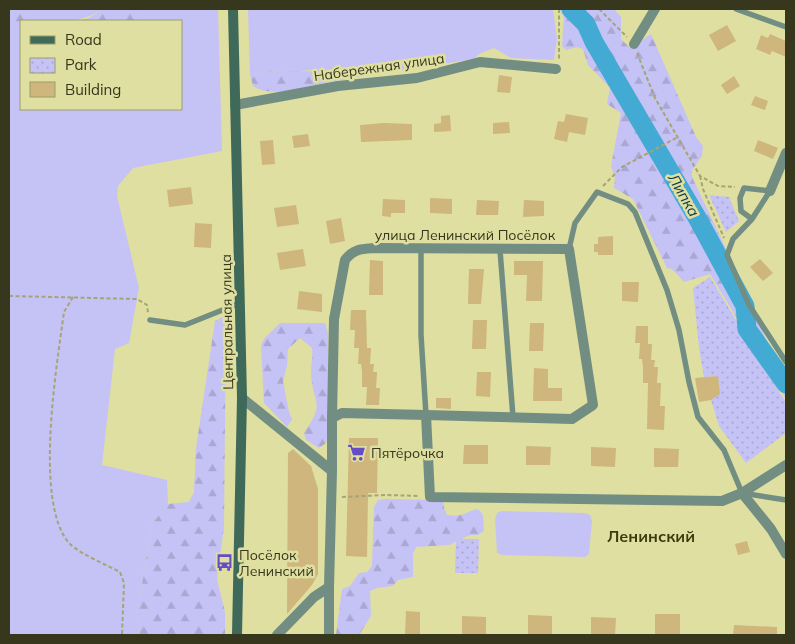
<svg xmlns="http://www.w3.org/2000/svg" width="795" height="644" font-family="Mulish,sans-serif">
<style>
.grass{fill:#c5c2f6}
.forest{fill:url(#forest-firs)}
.park{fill:url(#park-dots)}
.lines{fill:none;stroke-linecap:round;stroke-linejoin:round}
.river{stroke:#43abd3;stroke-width:19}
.building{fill:#ceb67c}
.path{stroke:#a5a574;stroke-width:2;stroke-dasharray:4 2.5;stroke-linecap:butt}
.lane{stroke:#728e82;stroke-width:5.5}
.street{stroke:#728e82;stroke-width:10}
.secondary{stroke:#3f6959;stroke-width:10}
.labels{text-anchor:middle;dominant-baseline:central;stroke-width:5;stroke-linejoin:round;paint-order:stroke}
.street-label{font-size:14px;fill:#37371e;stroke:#dfdfa1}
.poi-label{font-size:14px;fill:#37371e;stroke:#dfdfa1;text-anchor:start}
.water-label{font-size:15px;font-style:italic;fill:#073647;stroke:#dfdfa1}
.quarter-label{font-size:16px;font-weight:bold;fill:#3c3b0d;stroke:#dfdfa1}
</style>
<defs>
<pattern id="forest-firs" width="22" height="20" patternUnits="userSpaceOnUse" patternTransform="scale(1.25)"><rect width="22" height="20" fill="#c5c2f6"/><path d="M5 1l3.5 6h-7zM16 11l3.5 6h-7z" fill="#aaa7d2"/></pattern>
<pattern id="park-dots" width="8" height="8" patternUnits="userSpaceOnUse" patternTransform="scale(1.25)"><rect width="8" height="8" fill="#c5c2f6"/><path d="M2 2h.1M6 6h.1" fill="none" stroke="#aaa7d2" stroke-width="1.8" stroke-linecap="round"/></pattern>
</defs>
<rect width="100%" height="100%" fill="#dfdfa1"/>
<path class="grass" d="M24 9H103C78 25 58 21 28 21L30 17Z
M140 9H218L222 151 133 168 118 186 117 196 139 288 129 343 115 349 102 465 167 480 168 504 152 524 137 614 139 635H9V28H21V109H181V21H140L138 15Z
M248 9H553L557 39 554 60 511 58 494 48 479 54 474 59 329 82 324 72 309 70 293 73 277 70 250 74Z
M502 511 585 513 590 515 592 521 589 554 585 557 502 555 497 553 495 519 497 513Z"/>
<path class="forest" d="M9 9H24L30 17 28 21H21L20 28H9Z
M103 9H140L138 15 141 20 78 21 89 18Z
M559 9H614L621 17V39L629 47C640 47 642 38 651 34L696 137 703 146 702 156 692 170V177L759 318 766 340 786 368V399L710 274 684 282 672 269 667 268 633 199 614 188 615 177 611 166 621 113 607 104 610 88 588 65 583 49 577 47 566 50 562 46 564 17Z
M277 70C293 73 308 70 325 72L329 82C307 86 272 99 253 86L250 74Z
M226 315 224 527 217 579 225 612V635H139L137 614 152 524 168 504 189 502 194 492 196 448 215 321Z
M280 323H325L328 333 329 428 326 443 319 448 306 440 304 433C327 400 312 405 311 372 311 364 313 356 312 348L300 338 288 349 287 366 283 381 289 412 292 419 287 427 264 403 261 346 264 339Z
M385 499 443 500 444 508 447 515C463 518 464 512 478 509L483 515 484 531 478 535H470L449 545 416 547 413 554V577L398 580 393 586 377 588 370 591 371 616 359 635H336L342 589 350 586 359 573 367 572 372 566 374 507 378 500Z"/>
<path class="park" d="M709 195 729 197 739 221 726 232Z
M710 277 786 403V433L746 463 719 426 711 400 718 376 704 377 699 348 693 288Z
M456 539H479L478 573H455Z"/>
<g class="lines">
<path class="river" d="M571 9 586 24 594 42 699 221 745 306 747 329 786 384"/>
</g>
<path class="building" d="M727 25 736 41 718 51 709 35Z
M770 34 786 41V57L772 51 770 55 756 49 761 35 768 38Z
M499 75 512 77 510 93 497 92Z
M734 76 740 86 727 94 721 85Z
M755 96 768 101 765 110 751 105Z
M566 114 588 118 585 135 569 132 567 142 554 139 558 121 564 122Z
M450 115 451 131 434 132V124L441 123V116Z
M509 122 510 133 493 134V123Z
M384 123 412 124V140L361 142 360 125Z
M308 134 310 146 294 148 292 136Z
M273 140 275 164 262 165 260 141Z
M758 140 778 148 773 159 754 151Z
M191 187 193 204 169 207 167 190Z
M430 198 452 199V214L430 213Z
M383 199 405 200V213H391V217L382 216Z
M477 200 499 201 498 215H476Z
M524 200 544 201V216L523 217Z
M296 205 299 224 277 227 274 208Z
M341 218 345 241 330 244 326 221Z
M195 223 212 224 211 248 194 247Z
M613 236V255H598V252H594V244H598V237Z
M303 249 306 266 280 270 277 253Z
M760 259 773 273 763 281 750 267Z
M370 260 383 261V295H369Z
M514 261H543L542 301H526L527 275H514Z
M469 269H484L481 304H468Z
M622 282H639L638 302 622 301Z
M299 291 322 294V312L297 309Z
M351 310H366L367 348H371L370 364H374L373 372H377L376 388H380L379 405H366L367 387H362V371L361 364H358L359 348H354L355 330H350Z
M473 320H487L486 349H472Z
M530 323H544L543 351H529Z
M636 326H648V344H652L651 360H655L654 367H658L657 383H661L660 406H665L664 430 647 429 648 383H643V367L642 359H639L640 343H635Z
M534 368 548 369V388H562V401H533Z
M477 372H491L490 397 476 396Z
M718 376 720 394 711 400 699 402 695 378Z
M436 398H451V409L436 408Z
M349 438H378L377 493H368L367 557 346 556Z
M464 445H488V464H463Z
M526 446 551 447 550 465H526Z
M591 447 616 448 615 467 591 466Z
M654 448 679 449 678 467H654Z
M293 449 311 466 318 489V574L312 585 287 614 288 453Z
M747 541 750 552 738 555 735 544Z
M406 611 420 612V635H405Z
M655 614H680V635H655Z
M528 615 552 616V634H528Z
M462 616 486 617V635H462Z
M591 617 616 618 615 635H591Z
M734 625 777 627V635H733Z"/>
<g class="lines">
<path class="path" d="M559 9V59
M599 9 627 37
M637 53 655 98 700 176 718 186 735 187
M700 176 703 189 724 238
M603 186 622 167 678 137
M9 296 137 299 147 305 148 313
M73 297 64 312C57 364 33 505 70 544 80 554 107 565 120 572L124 583 122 635
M342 497 386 495 420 496"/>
<path class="lane" d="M736 9 786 27
M744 188 770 191 752 219 741 211 740 198Z
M752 219 733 239 727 255 749 305 786 362
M421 249V335L426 415
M569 249 575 223 597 192 628 204 635 212 667 290 679 330 689 382 698 417 724 450 742 493 786 500
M500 250 513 417
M150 320 185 325 240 303"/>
<path class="street" d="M634 44 655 9
M235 105 338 86 417 78 480 62 556 69
M770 191 786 153
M242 398 332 471 329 587 314 597 277 635
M332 418 334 319 345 260C354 248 363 249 376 248L569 249 593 405 572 419 426 415
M332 471V418L342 413 426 415 430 497 722 501 742 493 786 465
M742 493 771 529 786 554
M329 635V587"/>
<path class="secondary" d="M233 9 242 398 237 635"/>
</g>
<defs>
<symbol id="supermarket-bare" viewBox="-9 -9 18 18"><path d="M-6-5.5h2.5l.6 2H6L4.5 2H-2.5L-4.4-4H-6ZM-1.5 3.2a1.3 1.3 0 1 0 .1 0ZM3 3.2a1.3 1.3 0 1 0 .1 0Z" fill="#654dc6" stroke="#dfdfa1" stroke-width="2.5" paint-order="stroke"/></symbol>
<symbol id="bus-bare" viewBox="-9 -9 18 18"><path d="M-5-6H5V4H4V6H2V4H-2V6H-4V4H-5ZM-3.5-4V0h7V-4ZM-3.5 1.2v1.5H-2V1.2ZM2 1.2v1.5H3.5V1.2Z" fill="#654dc6" stroke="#dfdfa1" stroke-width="2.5" paint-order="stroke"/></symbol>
</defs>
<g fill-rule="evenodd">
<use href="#supermarket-bare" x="344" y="440" width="25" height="25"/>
<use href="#bus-bare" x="212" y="550" width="25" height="25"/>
</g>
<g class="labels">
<g class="street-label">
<text transform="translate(379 67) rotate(-8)">Набережная улица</text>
<text x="465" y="235">улица Ленинский Посёлок</text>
<text transform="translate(227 322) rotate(-91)">Центральная улица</text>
</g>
<g class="poi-label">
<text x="371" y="453">Пятёрочка</text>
<text x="239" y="555">Посёлок<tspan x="239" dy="16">Ленинский</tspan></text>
</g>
<g class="water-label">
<text transform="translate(684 195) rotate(60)">Липка</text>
</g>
<g class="quarter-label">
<text x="651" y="536">Ленинский</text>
</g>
</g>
<rect width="795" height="644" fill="none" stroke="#37371e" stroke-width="20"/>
<rect x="20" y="20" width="162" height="90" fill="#dfdfa1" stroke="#9c9c6d"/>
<rect x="30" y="36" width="25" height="8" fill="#3f6959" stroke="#9c9c6d"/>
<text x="65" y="45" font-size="15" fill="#37371e">Road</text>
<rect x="30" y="58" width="25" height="15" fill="url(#park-dots)" stroke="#9c9c6d"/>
<text x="65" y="70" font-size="15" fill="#37371e">Park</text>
<rect x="30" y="82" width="25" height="15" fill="#ceb67c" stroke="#9c9c6d"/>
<text x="65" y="95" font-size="15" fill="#37371e">Building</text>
</svg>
